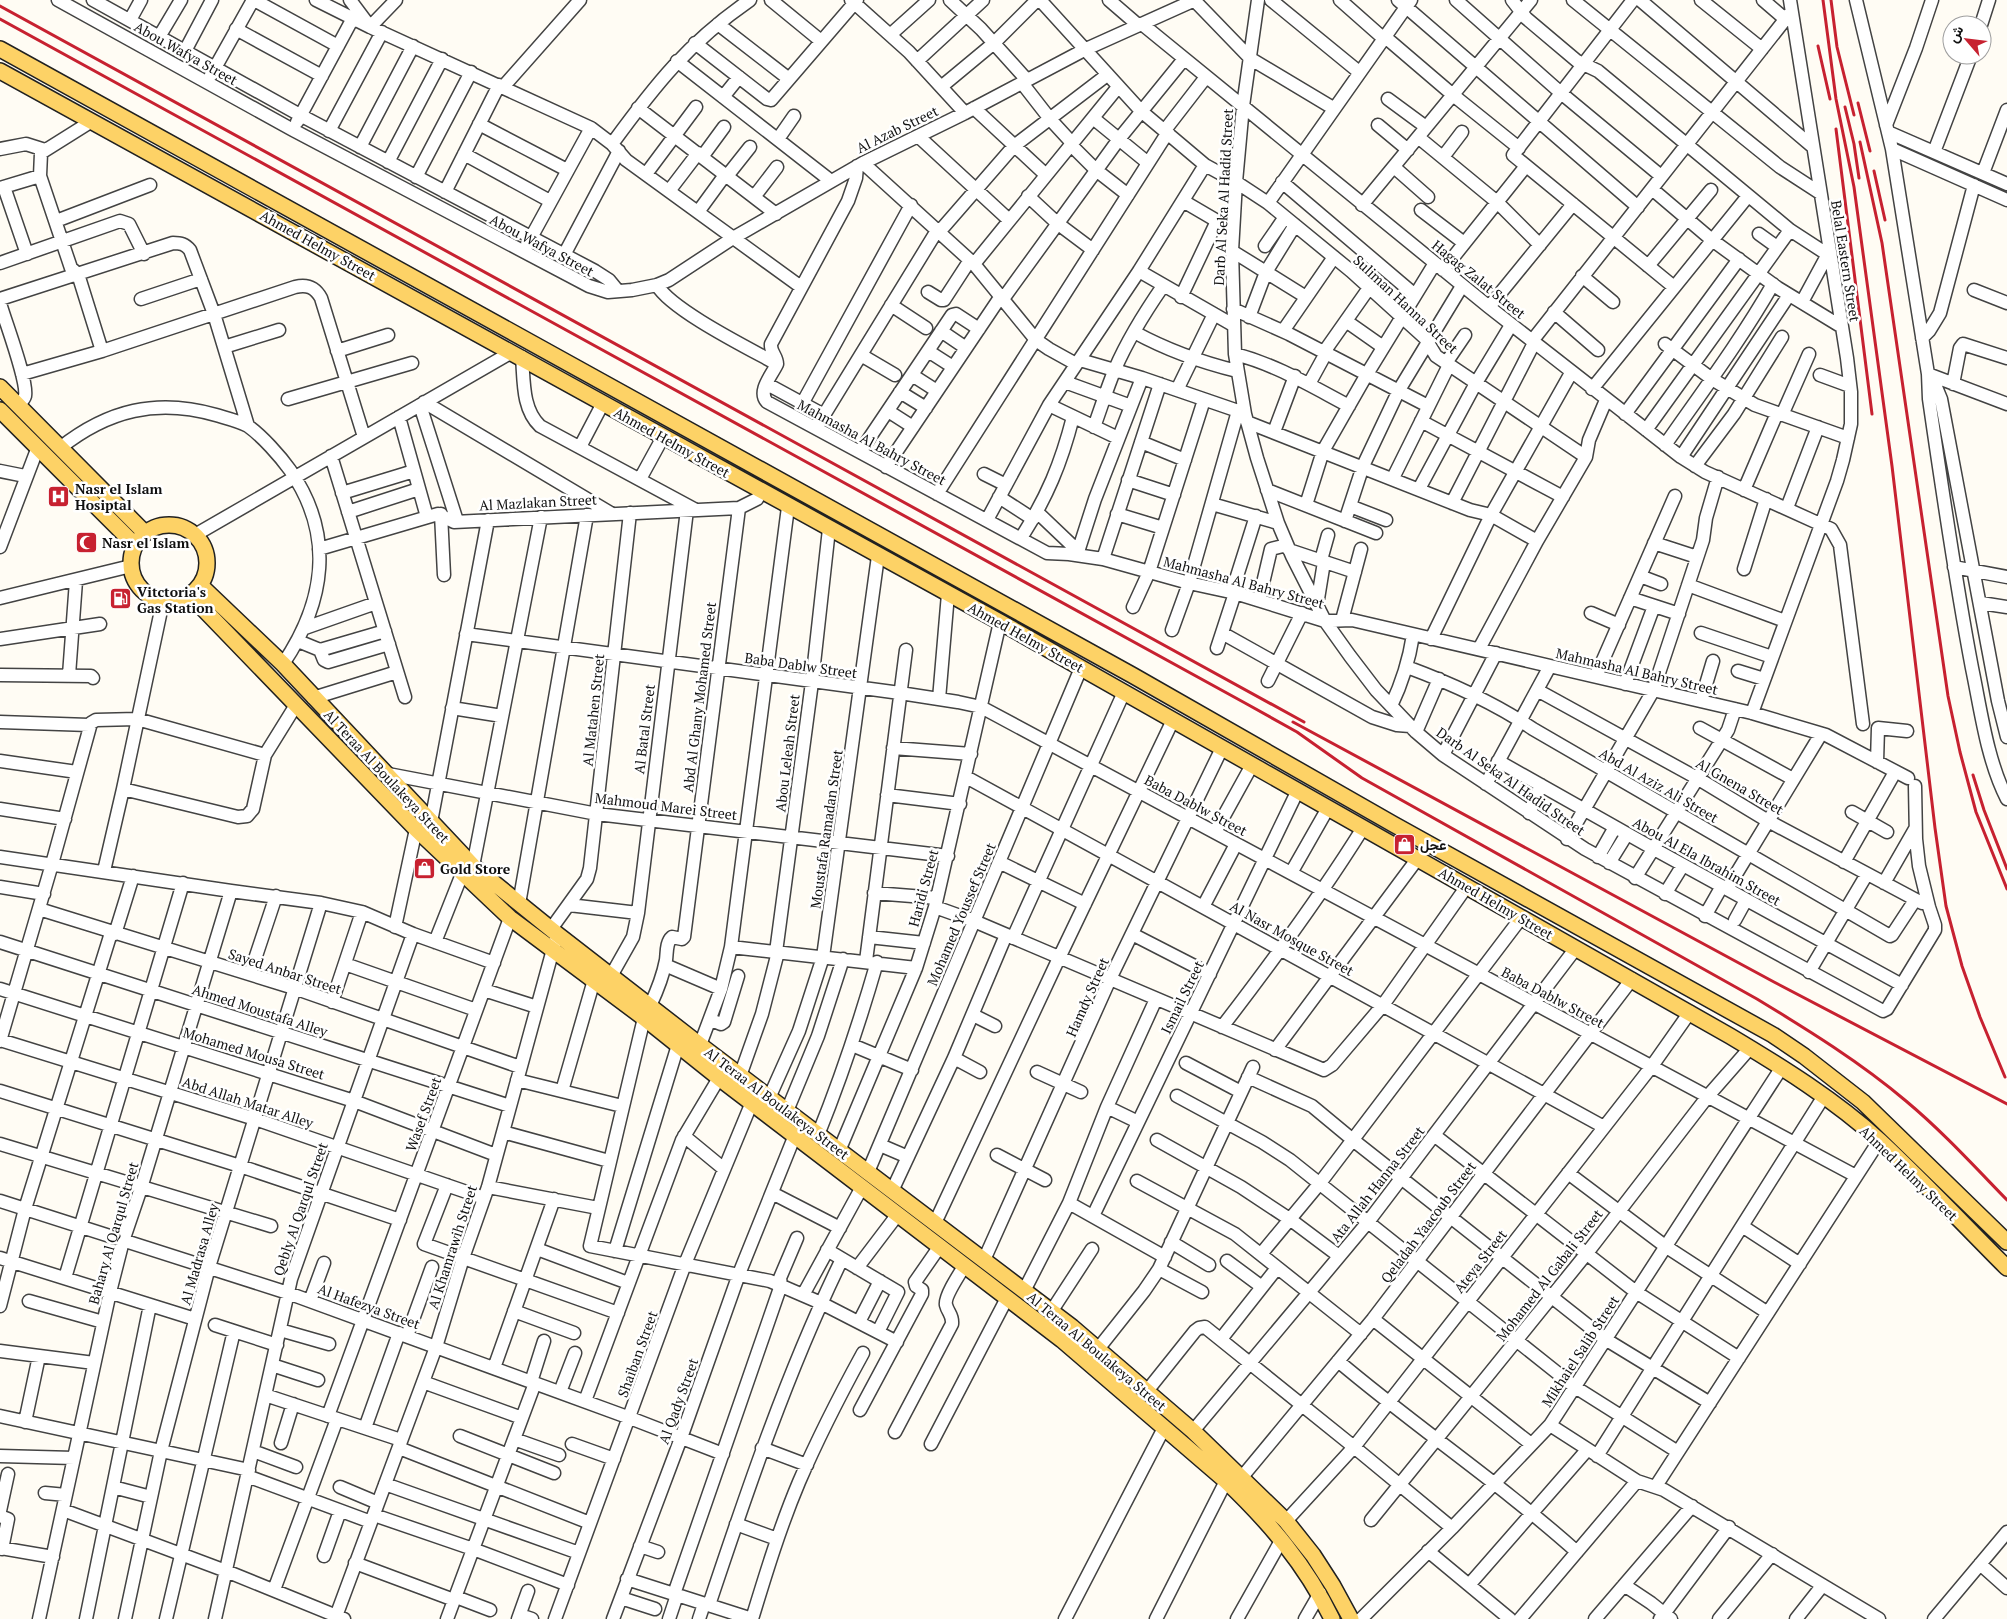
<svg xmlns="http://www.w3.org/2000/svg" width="2007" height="1619" font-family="'PT Serif',Vazirmatn,serif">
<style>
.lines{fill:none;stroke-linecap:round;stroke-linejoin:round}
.minor-casing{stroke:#434343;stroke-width:15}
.major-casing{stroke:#212121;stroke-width:18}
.minor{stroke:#fff;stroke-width:12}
.major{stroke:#fdd266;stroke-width:15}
.rail{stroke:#c72130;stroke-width:3}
.labels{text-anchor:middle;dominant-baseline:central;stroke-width:5;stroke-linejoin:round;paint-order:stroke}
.street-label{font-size:14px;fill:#101010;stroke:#fff}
.poi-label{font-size:14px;font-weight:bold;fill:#101010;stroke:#fff;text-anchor:start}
</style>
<rect width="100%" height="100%" fill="#fffcf4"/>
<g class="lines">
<defs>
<path id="minor" d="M58 0 293 130 589 286 608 292 632 290 657 285 669 280 733 238 863 163 965 113 1086 49 1195 0
M93 0 300 115 595 271 609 280 618 291
M254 0 338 46
M316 0 370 27 591 128 612 144 626 160 801 287
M350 0 368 24
M771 0 821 41
M851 0 909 52 965 113
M950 0 981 29 1027 80
M1040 0 1141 111 1205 165 1236 182 1268 203 1351 271 1425 338 1436 356 1586 457
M1109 0 1138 25
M1194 0 1251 59 1333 108
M1258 0 1243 106 1236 182 1232 251 1235 354 1245 414 1257 458 1278 523 1292 556 1325 621 1350 656 1376 690 1416 732 1443 755 1585 849 1883 1011 1887 1009 1935 930V925L1929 907 1919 866 1916 839 1915 786
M1271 0 1359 72
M1340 0 1383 38
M1398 0 1638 207
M1456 0 1561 93 1661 176
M1512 0 1526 18 1577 61 1598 71 1790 230 1830 256
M1573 0 1780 167 1820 193
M1633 0 1513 155 1674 287
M1640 0 1813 147
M1701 0 1762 49
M1763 0 1785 19
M1856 0 1892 149 1928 374 1929 399C1942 489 1955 579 1972 668 1981 711 1987 760 2007 799
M130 20 141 0
M718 24 789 79
M1142 24 1489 307 1681 457 1705 472 1831 529 1840 545 1863 724
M1981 25 1989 0
M370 27 396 0
M236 29 322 76
M890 35 929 0
M1384 36 1453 95 1519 148
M159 37 181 0
M695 43 767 99 771 100 857 0
M185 51 212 0
M677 61 831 181
M917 61 983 0
M211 75 253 0
M1022 83 1050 119 1072 143
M503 87 580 0
M941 87 994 43 1037 0
M723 97 739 77
M1388 99 1426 127
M638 108 776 214
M974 108 1046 175
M1093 118 1148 163
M92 121 41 153 40 176 71 268 78 274 102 351
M297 122 353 18
M479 124 567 170
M1378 125 1408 150
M1886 125 1916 48 1932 0
M1165 130 1206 77
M329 131 382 32
M1888 132 2007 184
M918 136 1009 220
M1418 137 1497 202 1540 245
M778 139 794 116
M612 144C655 85 689 42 750 0
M1071 145 1096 170 1128 195
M360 147 413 46
M0 149 26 144 45 150
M1892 149 2007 200
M1934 152 1971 55
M464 154 550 201
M702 157 724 127
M1443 157 1462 132
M388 162 442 59
M863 163 974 264 1036 340 1049 349 1076 364
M857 166 856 178 848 201 771 344C770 352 777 356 777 364 772 375 757 391 767 402L1047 553 1069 554 1103 559 1189 583 1235 593 1325 621 1352 620 1752 713 1826 735 1908 778
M1394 167 1428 197
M1983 173 2007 110
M646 174 696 107
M727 176 750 147
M416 177 471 72
M1282 182 1415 295
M4 187 27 254
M0 188 40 176
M1652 189 1712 240 1778 288 1842 327
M669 191 698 153
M445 192 499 85
M1028 196 1057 223 1093 250
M754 197 777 167
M1183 201 1224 225
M1268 203 1411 0
M1362 205 1531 0
M1421 210 1464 243
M698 212 725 175
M56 221 150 185
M940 231 1014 146 1107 75
M1759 234 1777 247
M527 245 591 128
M1265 246 1285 217
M1232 251 1306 297
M564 255 619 151
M0 263 120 221 129 224 144 254
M974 264 1118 87
M1648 266 1711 190
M1443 270 1526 166
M1139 271 1233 325
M1582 276 1613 302
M657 285C671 310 750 349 777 364
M1974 290 2007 303
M928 292 941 300H944L970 260
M1181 297 1217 221
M0 299 173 243C181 243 185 244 190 250L214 314 248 426
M141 299 201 279
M1003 299 1119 139 1184 59
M1802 302 1828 254
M0 303C5 321 28 381 25 396 24 400 21 402 18 405
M891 305 926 328
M1489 307 1573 204
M1233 309 1289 334 1428 406
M1554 312 1598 350
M1249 317 1266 272 1295 225
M1346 321 1383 347
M941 331 966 348
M1283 331 1334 257
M1134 332C1167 350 1200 362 1237 371
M1922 338 1929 331 1940 313 1974 185
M1532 341 1791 12
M1665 344 1712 379 1755 405 1848 438
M224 347 279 330
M337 351 388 335
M928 351 953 367
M1324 352 1369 288
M1235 354C1277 365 1311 386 1349 406
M861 355 895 375
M522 357C524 381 522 409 540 426L696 510
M1080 360 1142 378 1244 413
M1446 363 1465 335
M22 374 102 351 295 287C307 284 315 287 321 298L364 437
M1928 374 1934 382 1941 399 1998 701 2007 737
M1928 374 2007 404
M912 375 937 391
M1820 375 1850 386
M1065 382 1131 406
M767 384 824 415
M1309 384 1326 353
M1953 384 1960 348 1963 344 2007 358
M1592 389 1748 196
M1177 390 1214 314
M900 392 926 408
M288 399 412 363
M424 402 612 514
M802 404 911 205
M420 405 457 521
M1049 405 1118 438
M888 411 913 427
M1625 414 1739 259
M1782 415 1809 354
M399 417 427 517
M1421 421 1563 497
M1247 422 1470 510 1491 515 1537 541
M1094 427C1101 408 1107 388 1115 369 1128 339 1145 312 1163 286
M816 428 938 229
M1646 430 1790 230
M1274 432 1295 376
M1141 442 1185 460
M1665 445C1702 392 1741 340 1773 284
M580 447 603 403
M60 448C108 410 157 398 216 415 226 418 239 421 248 426 262 436 280 456 290 470 335 535 325 602 283 664
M860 452 952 315 956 314 979 329
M331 456 405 697
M1681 457 1789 295
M1695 466 1734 414 1782 337
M886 467 1001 296
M0 471 25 476
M984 474 1006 485
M1393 478 1449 365
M640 479 663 437
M1128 480 1174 495
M1419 489 1476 383 1511 325
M1267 490 1376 533
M1744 490 1777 413
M342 493 414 471
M937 494 1168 132
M999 497 1033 519
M1452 503 1534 343
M1212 504 1278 523
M1306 505 1323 451 1367 374 1435 263
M1350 506 1386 520
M1787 508 1818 427
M348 512 419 489
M1037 512 1078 551
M441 514 444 575
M1117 514 1163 528
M987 520 1049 405 1139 271 1205 165
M1345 521 1363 466 1399 390 1462 286
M195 535 512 352
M1021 538C1047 497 1061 464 1073 417
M1654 543 1697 557
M0 547 38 447
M319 549 438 514 454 522 739 508 757 499 761 492
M1289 550 1355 572
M1077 555 1095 499 1142 378
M1103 559 1160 384
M1321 560 1328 535
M1954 567 2007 577
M1744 569 1766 499
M1640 576 1661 584
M1688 585 1785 621
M1232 592 1256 516
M0 598 131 566
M1630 598 1679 614
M1259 600 1271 549 1287 545
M1981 603 2007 607
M1317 605 1324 562
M1133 607 1149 572 1204 400
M1591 613 1619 625
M1342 620 1361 549
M305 628 376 603
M1172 630 1189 583 1238 411
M1222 633 1372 717 1397 725 1410 726
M1701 633 1772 657
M466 634 900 693 958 702 981 707 1856 1176
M0 639 100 624
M1431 639 1491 515 1571 373
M298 641 320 650 324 660 328 662 389 644
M1217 648 1235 593
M1479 649 1537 541 1586 457 1589 440 1606 400
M320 650 385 631
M1407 667C1450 683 1495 703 1533 729L1890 936 1892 935 1915 900
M1738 671 1764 679
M0 675 91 676 93 678
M69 675 76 581
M1596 676 1675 496
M1268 681 1302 613
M1625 684 1654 606
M1537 690 1697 778 1768 821 1922 903
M313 698 397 672
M939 699 948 594
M1701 701 1713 661
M1391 706C1402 683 1409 661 1413 635
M452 708 502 716
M1752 713 1837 481 1843 460 1851 424V392L1847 358 1790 0
M0 722 89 725
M1700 728 1793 779
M1416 732 1439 679
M893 748 971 754
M1443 755 1496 653
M0 761 77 772
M1498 761 1654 849 1902 985
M1877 762 1878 728 1907 731
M383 773 597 814 948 856
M966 777 1604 1127
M1486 784 1550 666
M123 789 238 817 247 816 253 809 265 755 296 705
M887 795 960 804
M0 809 65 819
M1852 812 1887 832
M1529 813 1541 785
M431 822 488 520
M1215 832 1252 765
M1567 839 1653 691 1703 540 1706 518 1718 477
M0 857 231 891 321 903 362 912 413 934 494 963
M1598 857 1615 827
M999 862 1085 904
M1844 862 1895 772
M1609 863 1627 834
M473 866 541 517
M104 871 123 789 163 601
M1291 873 1328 808
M1635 878 1728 730 1735 709
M1884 883 1915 829
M0 887 44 894
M1727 889 1821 734
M874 893 937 898
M1665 894 1683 865
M519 904 587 515
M569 905 638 913
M935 907 974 921 1324 1070 1332 1065 1383 1005 1467 886
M1203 907 1236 844
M39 909 294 988 520 1067
M1705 916 1722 886
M1735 920 1746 900
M395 927 416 829
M551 929 587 879 590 868 630 513
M115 934 133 876
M1132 934 1210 974
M869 937 924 943
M1013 938 1124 692
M0 942 510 1106
M435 942 462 874
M731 947 916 968
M776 952 812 682 829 529
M866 961 906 650
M345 964 476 1010
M665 965 721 989
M1809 972 1867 874
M250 974 276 896
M611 976 633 937 638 913 687 510
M0 989 354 1101 496 1155
M484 990 537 1007
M332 1002 362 912
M650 1006C657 991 663 976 666 960 667 953 666 942 672 937L682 939 684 937 739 508
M973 1015 995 1026
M644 1018 590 1246 770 1281 821 1303 897 1342
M711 1020 721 1024 724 1022 738 976
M1222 1027C1272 962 1320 897 1363 828
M0 1040 255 1119 484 1198
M0 1041 52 864 91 723 96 720 137 719 265 755
M700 1045 721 989 731 947 788 507
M852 1045 912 1070
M1275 1050 1418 858
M954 1058 980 1072
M1186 1063 1241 1092
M1037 1072 1081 1092
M740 1076 762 1014 778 952
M1248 1077 1312 1106 1353 1140 1605 1339 1710 1403
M517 1080 622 1106
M0 1091 240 1166 400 1220
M562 1091 594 980
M1177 1096 1262 1142 1290 1160 1575 1387 1678 1452
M769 1098 799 1031 823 957 878 556
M1107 1107 1138 1122
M787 1111 818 1036 843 959
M503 1132 609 1161
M818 1135C841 1078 860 1021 877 962
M1434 1135 1636 1292 1739 1358
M684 1136 724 1169
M1157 1140 1241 1187 1291 1220 1339 1256
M0 1144 271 1226
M880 1145 908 1157
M839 1151 916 968 935 907 1000 622
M997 1155 1045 1180
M868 1172 1081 668
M1568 1173 1665 1246 1768 1313
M1137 1181 1235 1234 1361 1334
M447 1185 424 1244 618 1313
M488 1187 598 1208
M892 1191 954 1058 1006 935
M772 1193 840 1228
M0 1201 288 1293 630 1418 723 1454
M1069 1203 1165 1257
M1093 1216 1298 790
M935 1223 1059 958 1173 720
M1742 1226 1800 1264
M1171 1242 1209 1265
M537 1249 628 1283
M827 1250 898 1292 878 1332
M615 1251 678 1045
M1261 1254 1320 1183 1521 918
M0 1258 195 1319
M984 1260 1110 979 1222 748
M1227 1261 1262 1287
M857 1268 898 1214
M1159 1269 1202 1292
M65 1278 183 883
M1024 1291 1069 1203 1107 1107 1156 999
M803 1295 862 1187
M29 1301 103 1322
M310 1301 324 1263
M0 1306 25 1209 111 933
M514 1311 574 1333
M1051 1312 1092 1249
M1373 1319 1531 1444
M859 1322 880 1281
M215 1325 277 1345
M280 1330 329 1344
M407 1336 432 1267
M1221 1339 1277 1268
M1098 1349 1144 1291 1159 1269 1253 1067
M0 1351 94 1363
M1338 1361C1416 1427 1501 1484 1577 1552
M272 1365 318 1380
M494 1368 554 1199
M423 1382 522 1418
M531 1382 544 1341
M1147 1391 1195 1331 1199 1328 1205 1327 1354 1447 1452 1528
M560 1392 575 1353
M265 1395 401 1440
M585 1401 682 1140 719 1078
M860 1410 922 1294V1290L916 1286 915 1282 940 1246
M0 1416 249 1470
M328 1416 510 918
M25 1422 39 1356
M1550 1425 1637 1481 1664 1490 1879 1619
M365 1428 399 1333
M1193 1431 1368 1222 1576 948
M895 1432 952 1324C953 1315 948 1313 946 1305 944 1297 960 1273 965 1265
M460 1436 554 1473
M514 1439 559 1455
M281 1443 293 1404
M572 1444 614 1459
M931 1444 1007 1298
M399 1448 590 1523
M762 1448 807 1465
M253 1451 296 1467
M0 1456 74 1458
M1597 1456 1824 1096
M247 1476 371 1522
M1242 1477 1373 1319 1632 979
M385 1484 579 1553
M1656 1486 1879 1141
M113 1487 151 1497
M340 1487 378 1503
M45 1493 66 1495
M63 1510 226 1571 344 1619
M0 1511 8 1474
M374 1515 473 1549 568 1585
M0 1516 8 1519 2 1549
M1371 1520 1587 1253 1708 1096 1750 1048
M1286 1521 1354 1447 1652 1066 1690 1012
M736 1524 777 1539
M640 1546 658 1552
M0 1548 53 1557
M1428 1551 1510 1619
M324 1556 340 1511
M355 1563 454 1600
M1980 1564 2007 1588
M627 1579 752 1619
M1469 1585 1587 1450
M1624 1585 1651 1603 1671 1619
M274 1590 337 1419
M674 1594 781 1285 780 1278 797 1238
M456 1597 490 1610
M621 1598 655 1609
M709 1605C748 1488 788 1370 842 1259
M520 1615 532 1619
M39 1619 110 1292 123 1241 141 1188 231 891
M86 1619 150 1305
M125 1619 161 1451 209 1267 321 903
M166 1619 234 1331
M215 1619 291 1279 413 934
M335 1619 436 1347 463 1258 488 1187 555 942
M447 1619 535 1383
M518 1619 528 1591
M555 1619 685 1264 752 1102
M613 1619 681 1438 739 1274 795 1135
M669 1619 677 1595
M699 1619 704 1604
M752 1619C766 1573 780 1527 799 1482 818 1438 840 1395 863 1353
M1065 1619 1164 1428
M1156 1619 1226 1481
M1237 1619 1282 1539
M1305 1619 1320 1593
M1361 1619 1452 1528 1550 1425 1782 1067
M1520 1619 1637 1481
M1595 1619 1692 1506
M1660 1619 1729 1527
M1719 1619 1772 1554
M1796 1619 1822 1586
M1934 1619 2007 1532"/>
<path id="major" d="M0 49 1132 675 1393 824 1773 1035 1804 1056 1863 1102 2007 1242
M0 71 1000 622 1730 1036C1782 1067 1835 1100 1880 1141 1924 1182 1965 1226 2007 1268
M0 387 145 533
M0 410 135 545
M131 563a38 38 0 1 1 76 0a38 38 0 1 1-76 0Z
M200 585 283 664 473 866 557 934 700 1045 1072 1327 1193 1431 1286 1521 1313 1555 1333 1586 1351 1619
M190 595 416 829 510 918 644 1018 719 1078 1062 1340 1226 1481C1269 1522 1306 1565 1332 1619"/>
</defs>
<use href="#minor" class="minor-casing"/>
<use href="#major" class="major-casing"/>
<use href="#minor" class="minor"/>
<use href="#major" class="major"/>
<path class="rail" d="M1823 0 1836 99 1854 187 1892 466 1935 828 1946 906 1962 966 1980 1017 2005 1077
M1831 0 1837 47 1854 115
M0 6 1304 722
M0 19 1245 703 1297 732 1362 778 1757 999C1808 1030 1860 1062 1906 1101 1942 1131 1974 1166 2007 1200
M1818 46 1830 99
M1858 103 1870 151
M1845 107 1854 144 1859 178
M1836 129 1872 414
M1860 142 1882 243 1948 696 1960 752 1976 812 2007 889
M1874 171 1885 220
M1293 722 1774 982 2007 1104
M1973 775 1984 810 2007 869"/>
</g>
<defs>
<symbol id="hospital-square" viewBox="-11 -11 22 22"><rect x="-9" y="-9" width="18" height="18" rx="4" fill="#c72130" stroke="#fff"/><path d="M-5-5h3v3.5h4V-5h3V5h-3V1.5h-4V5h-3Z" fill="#fff"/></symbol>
<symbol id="mosque-square" viewBox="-11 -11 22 22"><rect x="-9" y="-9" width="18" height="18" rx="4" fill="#c72130" stroke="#fff"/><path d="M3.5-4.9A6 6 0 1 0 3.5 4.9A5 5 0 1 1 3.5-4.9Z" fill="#fff"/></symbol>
<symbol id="fuel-square" viewBox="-11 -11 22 22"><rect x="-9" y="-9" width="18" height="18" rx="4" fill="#c72130" stroke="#fff"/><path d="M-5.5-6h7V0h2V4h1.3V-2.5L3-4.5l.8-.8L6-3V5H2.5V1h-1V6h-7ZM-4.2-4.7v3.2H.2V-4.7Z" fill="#fff"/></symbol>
<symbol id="shop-square" viewBox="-11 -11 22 22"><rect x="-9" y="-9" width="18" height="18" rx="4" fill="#c72130" stroke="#fff"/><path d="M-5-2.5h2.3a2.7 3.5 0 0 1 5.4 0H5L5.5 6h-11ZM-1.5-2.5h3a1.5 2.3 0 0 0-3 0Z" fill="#fff"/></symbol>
</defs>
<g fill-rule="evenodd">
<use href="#hospital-square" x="46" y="484" width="25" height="25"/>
<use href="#mosque-square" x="74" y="530" width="25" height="25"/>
<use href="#fuel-square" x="108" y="586" width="25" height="25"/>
<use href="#shop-square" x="1392" y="832" width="25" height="25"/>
<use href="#shop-square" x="412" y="856" width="25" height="25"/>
</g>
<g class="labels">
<g class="street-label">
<text transform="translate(186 53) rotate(29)">Abou Wafya Street</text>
<text transform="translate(897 129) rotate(-26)">Al Azab Street</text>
<text transform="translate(1223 197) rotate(-87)">Darb Al Seka Al Hadid Street</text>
<text transform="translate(318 245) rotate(29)">Ahmed Helmy Street</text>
<text transform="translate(542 245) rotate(28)">Abou Wafya Street</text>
<text transform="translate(1846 261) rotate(81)">Belal Eastern Street</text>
<text transform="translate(1479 279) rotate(39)">Hagag Zalat Street</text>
<text transform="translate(1406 304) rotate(43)">Suliman Hanna Street</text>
<text transform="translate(672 442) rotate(29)">Ahmed Helmy Street</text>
<text transform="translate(872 442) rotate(28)">Mahmasha Al Bahry Street</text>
<text transform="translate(538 502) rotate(-3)">Al Mazlakan Street</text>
<text transform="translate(1244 582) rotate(15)">Mahmasha Al Bahry Street</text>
<text transform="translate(1026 637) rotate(29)">Ahmed Helmy Street</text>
<text transform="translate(801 665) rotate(8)">Baba Dablw Street</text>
<text transform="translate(1637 671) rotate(13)">Mahmasha Al Bahry Street</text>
<text transform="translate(699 697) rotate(-83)">Abd Al Ghany Mohamed Street</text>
<text transform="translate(593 710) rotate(-84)">Al Matahen Street</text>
<text transform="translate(644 729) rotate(-83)">Al Batal Street</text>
<text transform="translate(787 753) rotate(-83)">Abou Leleah Street</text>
<text transform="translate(387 776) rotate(47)">Al Teraa Al Boulakeya Street</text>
<text transform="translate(1511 781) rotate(35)">Darb Al Seka Al Hadid Street</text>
<text transform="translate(1659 785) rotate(30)">Abd Al Aziz Ali Street</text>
<text transform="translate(1740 786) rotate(30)">Al Gnena Street</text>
<text transform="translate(1196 805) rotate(28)">Baba Dablw Street</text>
<text transform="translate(666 806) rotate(7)">Mahmoud Marei Street</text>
<text transform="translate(826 829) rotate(-82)">Moustafa Ramadan Street</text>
<text transform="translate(1707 861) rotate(29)">Abou Al Ela Ibrahim Street</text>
<text transform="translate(923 888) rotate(-75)">Haridi Street</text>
<text transform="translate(1496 903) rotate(30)">Ahmed Helmy Street</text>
<text transform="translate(961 914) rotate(-67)">Mohamed Youssef Street</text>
<text transform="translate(1292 938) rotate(29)">Al Nasr Mosque Street</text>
<text transform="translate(285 971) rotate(18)">Sayed Anbar Street</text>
<text transform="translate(1087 997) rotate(-66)">Hamdy Street</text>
<text transform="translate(1182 997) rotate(-64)">Ismail Street</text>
<text transform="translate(1553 997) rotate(28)">Baba Dablw Street</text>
<text transform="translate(260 1010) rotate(18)">Ahmed Moustafa Alley</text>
<text transform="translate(254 1053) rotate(17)">Mohamed Mousa Street</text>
<text transform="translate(248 1102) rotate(18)">Abd Allah Matar Alley</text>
<text transform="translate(777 1103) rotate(37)">Al Teraa Al Boulakeya Street</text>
<text transform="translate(423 1114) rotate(-70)">Wasef Street</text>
<text transform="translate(1909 1173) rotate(44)">Ahmed Helmy Street</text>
<text transform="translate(1377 1184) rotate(-52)">Ata Allah Hanna Street</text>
<text transform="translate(300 1209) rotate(-71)">Qebly Al Qarqul Street</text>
<text transform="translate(1428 1222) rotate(-53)">Qeladah Yaacoub Street</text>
<text transform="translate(113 1233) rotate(-74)">Bahary Al Qarqul Street</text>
<text transform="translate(452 1247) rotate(-72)">Al Khamrawih Street</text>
<text transform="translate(199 1254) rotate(-74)">Al Madrasa Alley</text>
<text transform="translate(1480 1261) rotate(-52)">Ateya Street</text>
<text transform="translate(1549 1275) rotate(-52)">Mohamed Al Gabali Street</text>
<text transform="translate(369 1306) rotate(20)">Al Hafezya Street</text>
<text transform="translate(1097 1351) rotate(40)">Al Teraa Al Boulakeya Street</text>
<text transform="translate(1580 1351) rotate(-57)">Mikhaiel Salib Street</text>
<text transform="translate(637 1354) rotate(-70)">Shaiban Street</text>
<text transform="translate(678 1401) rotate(-70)">Al Qady Street</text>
</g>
<g class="poi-label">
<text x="75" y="488">Nasr el Islam<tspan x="75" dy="16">Hosiptal</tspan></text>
<text x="102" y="542">Nasr el Islam</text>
<text x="137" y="591">Vitctoria's<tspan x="137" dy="16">Gas Station</tspan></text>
<text x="1420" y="844">عجل</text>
<text x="440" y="868">Gold Store</text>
</g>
</g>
<g transform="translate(1967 40) rotate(298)"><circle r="24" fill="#ffffff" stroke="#9f9f9f"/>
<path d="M0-4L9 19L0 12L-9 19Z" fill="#c72130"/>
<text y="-8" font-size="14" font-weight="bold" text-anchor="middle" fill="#101010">ش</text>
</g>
</svg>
